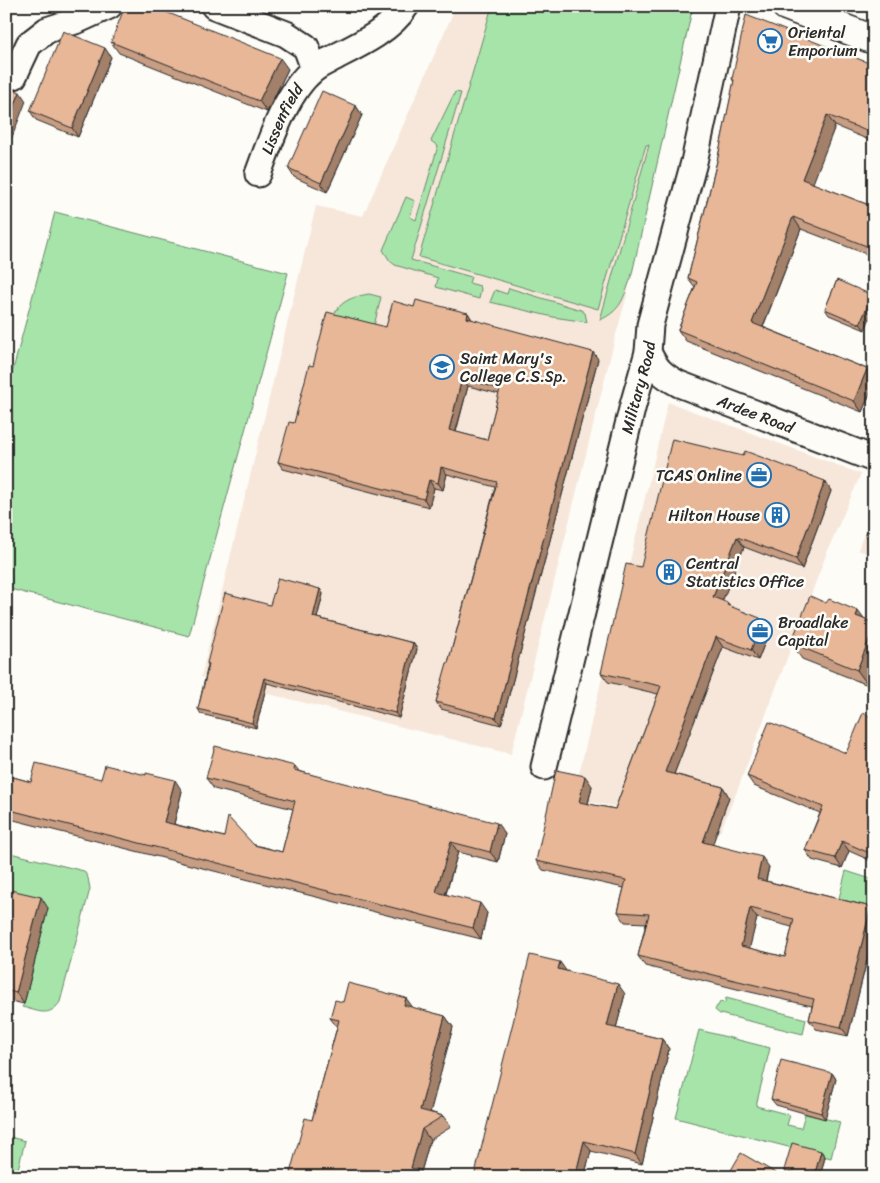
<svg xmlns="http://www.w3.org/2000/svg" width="880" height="1183" font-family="Sriracha,sans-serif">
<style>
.built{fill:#f6e7da}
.green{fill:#a7e4aa;stroke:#69886a}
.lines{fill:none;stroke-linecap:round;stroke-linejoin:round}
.street-casing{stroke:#2b2b2b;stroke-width:29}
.secondary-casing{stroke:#2b2b2b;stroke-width:31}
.street{stroke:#fdfcf7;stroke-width:25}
.secondary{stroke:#fdfcf7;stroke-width:28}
.wall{fill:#c79d83;stroke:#2b2b2b;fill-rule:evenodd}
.shaded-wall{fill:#a2806a;stroke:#2b2b2b}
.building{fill:#e7b798;stroke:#2b2b2b;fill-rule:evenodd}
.labels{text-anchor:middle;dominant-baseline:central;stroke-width:5;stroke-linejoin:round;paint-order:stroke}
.poi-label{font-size:16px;fill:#2b2b2b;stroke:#fdfcf7;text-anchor:start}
.street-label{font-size:16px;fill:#2b2b2b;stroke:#fdfcf7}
</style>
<rect width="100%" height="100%" fill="#fdfcf7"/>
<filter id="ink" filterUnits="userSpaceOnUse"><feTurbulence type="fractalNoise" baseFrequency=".02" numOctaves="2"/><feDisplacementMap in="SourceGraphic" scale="10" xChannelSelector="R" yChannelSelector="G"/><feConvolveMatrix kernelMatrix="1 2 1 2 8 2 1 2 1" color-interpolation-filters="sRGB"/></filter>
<g filter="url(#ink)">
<path class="built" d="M456 6H692L626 299 615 338 511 754 201 677 316 206 363 216Z
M668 402 861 474 829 547 737 791 720 832 627 809 573 799Z
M874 507V556L858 550Z"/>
<path class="green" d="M492 6H693L631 278C623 298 622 310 600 320L649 145H646L598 309 419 257Z
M455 92 461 93 411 260 471 277 469 283 480 286 481 289 479 299 436 287 438 278 395 265 390 261 383 250 406 197 415 201 410 217 416 220 438 146 431 141Z
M55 212 288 273 189 636 6 588V396Z
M509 288 581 310 585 313 587 322 553 317 490 302 495 290 507 294Z
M369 294 381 297 373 330 332 320C338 301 352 297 369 294Z
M6 852 84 871 88 878 90 889 60 1002C49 1018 39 1011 22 1007L24 1004 6 898Z
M846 871 874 880V911L838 902Z
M726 998 806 1019 803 1034 720 1014 715 1010 717 1006H718L720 1002 725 1003Z
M699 1030 770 1048 756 1106 790 1115 787 1125 801 1128 805 1114 840 1122 831 1158 676 1118Z
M6 1136 25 1141 16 1177H6Z"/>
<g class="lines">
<defs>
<g id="street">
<path d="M214 6 286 34 306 47 314 69"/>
<path d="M14 76 29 44 47 30 78 20 109 6"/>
<path id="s1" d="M258 174C270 142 286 92 313 70 320 64 331 60 339 55 363 43 391 29 406 6"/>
<path id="s2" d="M648 352C656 369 662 375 679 384L874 459"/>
<path id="s3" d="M544 767 633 405 648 352 650 325 694 162 728 6"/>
</g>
<path id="secondary" d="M786 6 874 40"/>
</defs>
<use href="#street" class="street-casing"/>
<use href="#secondary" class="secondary-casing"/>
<use href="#street" class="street"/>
<use href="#secondary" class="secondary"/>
</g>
<path class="wall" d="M111 42 288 69 267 112 119 53Z
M111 57 78 137 36 120 30 111Z
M874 65V142L835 126 812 183 874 207V257L801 229 763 327 867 369 874 378V384L862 412 686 341 678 330 695 287 688 278 718 157 734 82 732 79Z
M356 106 362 115 327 192 294 177 288 168Z
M837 280 865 330 829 315 825 309Z
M468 313 472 320 598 359 501 725 441 709 436 702 448 663 495 487 447 474 443 490 434 488 429 507 283 469 278 462 294 423 313 366 386 327ZM468 386 499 394 487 440 456 432Z
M825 481 831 491 802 569 744 547 722 601 728 603 730 607 767 628 762 638 765 642 758 660 723 647 674 774 723 787 729 797 712 844 769 867 766 881 871 907 874 911V932L848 1036 816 1029 809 1020 812 1006 737 989 645 966 638 956 646 923 625 922 618 912 624 888 543 870 536 861 592 786 588 804 615 809 658 694 608 682 601 673 641 567ZM757 918 792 927 785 957 749 948Z
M874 516V543L870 541 866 535Z
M320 589 323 594 317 618 413 643 417 649 399 718 267 683 256 728 201 714 198 709 208 665 207 663 270 605Z
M865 620 874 623V670L868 685 802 659 791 643Z
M874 718V862L849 851 842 868 812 860 805 850 820 813 754 786 747 776 846 753Z
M295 766 299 771 505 834 498 862 458 852 446 894 487 913 481 939 6 818V775L31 782 101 779 182 791 174 824 282 852 293 809 214 789 206 778Z
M6 889 48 908 24 1004 6 1000Z
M567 971 625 994 616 1028 662 1039 669 1049 642 1164 591 1151 584 1177H474Z
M343 1002 413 1008 445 1016 453 1027 430 1112 443 1116 451 1127 430 1140 421 1172 312 1120 337 1027 330 1018Z
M832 1073 836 1079 825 1119 776 1105 771 1099Z
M821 1151 825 1157 820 1177H791L789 1176 784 1170Z"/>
<path class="shaded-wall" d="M105 48 111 57 78 137 72 128Z
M280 58 288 69 267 112 259 101Z
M20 92 26 101 7 150 6 127Z
M356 106 362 115 327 192 321 183Z
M827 115 835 126 810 191 802 179Z
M793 217 801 229 760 334 752 323Z
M872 295 874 297V308L865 330 860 324Z
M468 313 473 321 467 318Z
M593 352 598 359 501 725 496 718Z
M867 369 874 378V384L862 412 854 401Z
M462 378 468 386 454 438 449 430Z
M441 467 447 474 443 490 438 483Z
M429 480 434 488 429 507 424 499Z
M825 481 831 491 802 569 796 559Z
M737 537 744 547 720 607 713 597Z
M320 589 323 594 316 622 313 617Z
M858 611 869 626 856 616Z
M760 618 767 628 762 638 765 642 758 660 751 650 754 630Z
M874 627V670L868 685 857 670Z
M716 637 723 647 671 782 665 772Z
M413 643 417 649 399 718 395 713Z
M264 678 267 683 256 728 252 723Z
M585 776 592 786 586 812 579 802Z
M175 780 182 791 172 832 164 822Z
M723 787 729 797 710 852 703 842Z
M497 823 505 834 498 862 490 852Z
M842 841 849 851 842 868 835 858Z
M451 842 458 852 443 902 436 892Z
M762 857 769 867 764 888 757 879Z
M41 897 48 908 24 1004 16 993Z
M480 903 487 913 481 939 473 928Z
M871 907 874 911V932L848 1036 841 1027Z
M750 908 757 918 748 955 741 946Z
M560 962 567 972 558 969Z
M618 984 625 994 614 1036 607 1026Z
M406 998 414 1009 404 1005Z
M445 1016 453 1027 428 1121 420 1110Z
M662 1039 669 1049 642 1164 635 1154Z
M832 1073 836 1079 825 1119 821 1113Z
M422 1129 430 1140 421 1172 424 1177H418L411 1168Z
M584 1141 591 1151 584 1177H575Z
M821 1151 825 1157 820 1177H814Z"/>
<path class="building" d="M125 6H151L280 58 259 101 111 42Z
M746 15 874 65V134L827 115 802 179 874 207V249L793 217 752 323 867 369 854 401 678 330 697 282 688 278 718 157 734 80 732 79Z
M63 31 105 48 72 128 30 111Z
M6 87 20 92 6 127Z
M322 91 356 106 321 183 288 168Z
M837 280 872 295 860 324 825 309Z
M416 300 468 313 467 318 593 352 496 718 436 702 447 663H448L497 482 441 467 438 483 429 480 424 499 278 462 289 422 294 423 309 365 313 366 327 312 386 327 393 301 414 307ZM462 378 500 389 487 440 449 430Z
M672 439 743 456 745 451 825 481 796 559 737 537 713 597 728 603 727 605 760 618 754 630 758 632 751 650 716 637 665 772 723 787 703 842 762 857 757 879 871 907 841 1027 809 1020 814 999 730 979 638 956 649 914 618 912 626 880 536 861 556 770 585 776 579 802 615 809 661 686 601 673 626 564 641 567ZM750 908 794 919 785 957 741 946Z
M874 516V538L866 535Z
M278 578 320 589 313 617 413 643 395 713 264 678 252 723 198 709 209 664 207 663 225 593 270 605Z
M810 596 826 603 829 599 858 611 856 616 874 623V627L857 670 791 643Z
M863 713 874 718V855L842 841 835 858 805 850 823 807 747 776 769 722 846 753Z
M215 746 295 766 294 770 497 823 490 852 451 842 436 892 480 903 473 928 6 809V775L31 782 36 763 101 779 105 765 146 775V773L175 780 164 822 224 837 228 817 254 845 282 852 295 801 206 778Z
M6 889 41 897 16 993 6 990Z
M530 955 560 962 558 969 618 984 607 1026 662 1039 635 1154 584 1141 575 1177H474Z
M348 983 406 998 404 1005 445 1016 420 1110 443 1116 422 1129 411 1168 420 1170 418 1177H289L305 1118 312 1120 339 1020 330 1018 335 1000 343 1002Z
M781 1060 832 1073 821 1113 771 1099Z
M792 1143 821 1151 814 1177H809L784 1170Z
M741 1153 779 1175 778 1177H727Z"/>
</g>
<defs>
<symbol id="supermarket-ring" viewBox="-11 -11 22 22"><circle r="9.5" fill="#fdfcf7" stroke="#1f6fb2" stroke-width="1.5"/><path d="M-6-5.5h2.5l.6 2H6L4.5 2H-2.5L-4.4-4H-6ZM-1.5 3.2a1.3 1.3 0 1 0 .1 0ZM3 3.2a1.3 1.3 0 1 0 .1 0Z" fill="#1f6fb2"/></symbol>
<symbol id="school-ring" viewBox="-11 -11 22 22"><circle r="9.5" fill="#fdfcf7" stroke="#1f6fb2" stroke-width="1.5"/><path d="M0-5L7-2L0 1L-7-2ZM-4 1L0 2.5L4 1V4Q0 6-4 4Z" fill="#1f6fb2"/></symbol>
<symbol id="office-ring" viewBox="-11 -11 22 22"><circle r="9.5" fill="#fdfcf7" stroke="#1f6fb2" stroke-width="1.5"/><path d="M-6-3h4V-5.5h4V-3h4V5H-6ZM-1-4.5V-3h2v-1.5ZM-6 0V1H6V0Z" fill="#1f6fb2"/></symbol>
<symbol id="building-ring" viewBox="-11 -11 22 22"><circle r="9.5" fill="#fdfcf7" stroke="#1f6fb2" stroke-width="1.5"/><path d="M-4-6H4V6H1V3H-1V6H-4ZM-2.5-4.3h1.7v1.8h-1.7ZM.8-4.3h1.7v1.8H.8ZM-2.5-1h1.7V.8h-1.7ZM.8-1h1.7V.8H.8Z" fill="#1f6fb2"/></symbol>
</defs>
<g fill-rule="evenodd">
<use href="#supermarket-ring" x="756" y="27" width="28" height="28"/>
<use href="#school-ring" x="428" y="353" width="28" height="28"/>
<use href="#office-ring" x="745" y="461" width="28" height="28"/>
<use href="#building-ring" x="763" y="501" width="28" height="28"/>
<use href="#building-ring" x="655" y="558" width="28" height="28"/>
<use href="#office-ring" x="746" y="617" width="28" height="28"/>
</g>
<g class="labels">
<g class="poi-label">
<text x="788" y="32">Oriental<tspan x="788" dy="18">Emporium</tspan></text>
<text x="460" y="358">Saint Mary's<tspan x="460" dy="18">College C.S.Sp.</tspan></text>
<text x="742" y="475" text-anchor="end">TCAS Online</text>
<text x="760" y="515" text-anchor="end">Hilton House</text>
<text x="686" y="563">Central<tspan x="686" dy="18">Statistics Office</tspan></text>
<text x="778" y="622">Broadlake<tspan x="778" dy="18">Capital</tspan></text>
</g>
<g class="street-label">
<text stroke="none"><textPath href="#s1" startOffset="60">Lissenfield</textPath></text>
<text stroke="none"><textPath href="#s3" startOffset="391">Military Road</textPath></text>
<text stroke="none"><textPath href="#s2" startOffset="128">Ardee Road</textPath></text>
</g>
</g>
<rect width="880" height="1183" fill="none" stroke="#fdfcf7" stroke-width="25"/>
<rect x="12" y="12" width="855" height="1158" fill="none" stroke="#2b2b2b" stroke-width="2" filter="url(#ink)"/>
</svg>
